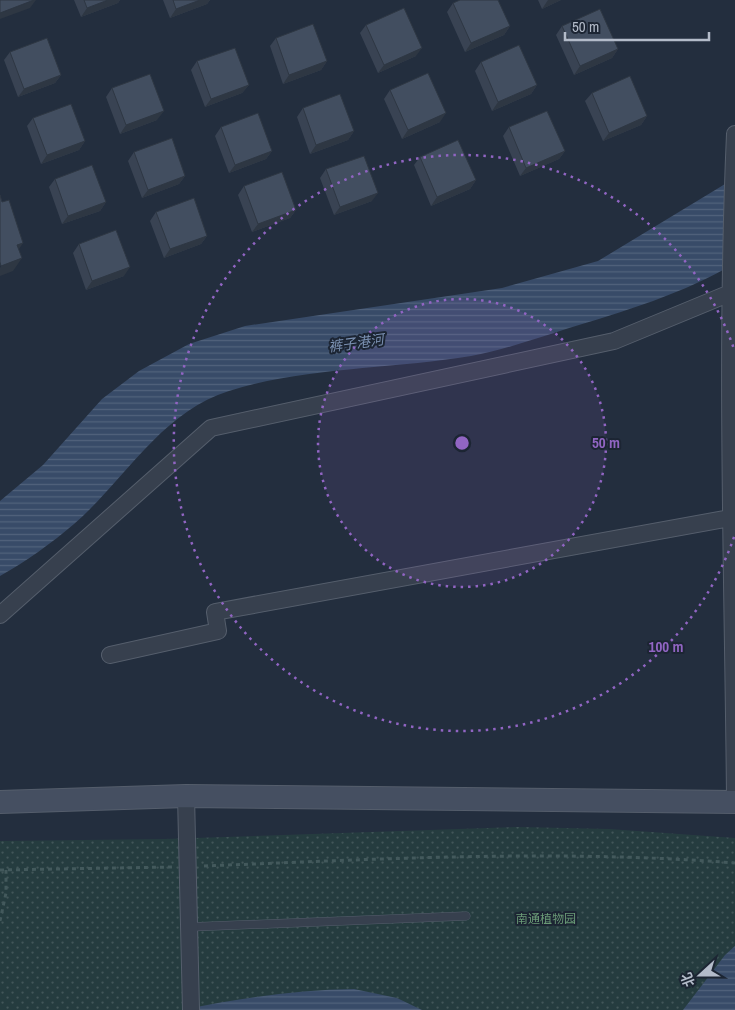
<svg xmlns="http://www.w3.org/2000/svg" width="735" height="1010" font-family="'Archivo Narrow','Noto Sans SC',sans-serif">
<style>
.park{fill:url(#park-dots)}
.water{fill:url(#water-rules)}
.lines{fill:none;stroke-linecap:round;stroke-linejoin:round}
.lane-casing{stroke:#555e6c;stroke-width:9}
.street-casing{stroke:#555e6c;stroke-width:18}
.secondary-casing{stroke:#555e6c;stroke-width:24}
.path{stroke:#43595c;stroke-width:3;stroke-dasharray:4 4;stroke-linecap:butt}
.lane{stroke:#37404e;stroke-width:8}
.street{stroke:#37404e;stroke-width:16}
.secondary{stroke:#454f61;stroke-width:22}
.wall{fill:#394353}
.shaded-wall{fill:#2e3743}
.building{fill:#424e60;stroke:#2e3743}
.ring{fill:none;stroke:#9165c3;stroke-width:2.5;stroke-dasharray:2.5 5}
.labels{text-anchor:middle;dominant-baseline:central;stroke-width:4;stroke-linejoin:round;paint-order:stroke}
.park-label{font-size:12px;fill:#6a9a76;stroke:#1c2533}
.water-label{font-size:14px;font-style:italic;fill:#7b91b2;stroke:#1c2533}
.centre{fill:#9165c3;stroke:#1c2533;stroke-width:2.5}
.ring-label{font-size:15px;text-anchor:middle;font-weight:bold;fill:#9165c3;stroke:#1c2533;stroke-width:4;stroke-linejoin:round;paint-order:stroke}
</style>
<defs>
<pattern id="park-dots" width="8" height="8" patternUnits="userSpaceOnUse" patternTransform="scale(1.25)"><rect width="8" height="8" fill="#253c3f"/><path d="M2 2h.1M6 6h.1" fill="none" stroke="#425659" stroke-width="1.8" stroke-linecap="round"/></pattern>
<pattern id="water-rules" width="6" height="5" patternUnits="userSpaceOnUse" patternTransform="scale(1.25)"><rect width="6" height="5" fill="#384b68"/><path d="M0 2.5h6" fill="none" stroke="#52637c"/></pattern>
</defs>
<rect width="100%" height="100%" fill="#232e3e"/>
<path class="park" d="M518 827 609 829 735 838V1010H0V841L165 839Z"/>
<path class="water" d="M735 178V263C686 293 622 312 566 329 535 339 503 350 471 356 393 369 305 367 229 391 161 412 126 479 74 524 52 543 25 562 0 576V501L43 465 102 399 139 371 189 344 245 326 502 288 598 261Z
M735 946V1010H683L725 955Z
M354 989 397 998 422 1010H182C240 998 296 990 354 989Z"/>
<g class="lines">
<defs>
<path id="lane" d="M189 927 466 916"/>
<path id="street" d="M735 134C725 355 733 576 735 798
M0 615 211 428 614 341 735 291
M110 655 218 631 215 612 735 517
M186 796 191 1010"/>
<path id="secondary" d="M0 802 186 796 735 802"/>
</defs>
<use href="#lane" class="lane-casing"/>
<use href="#street" class="street-casing"/>
<use href="#secondary" class="secondary-casing"/>
<path class="path" d="M204 866C381 859 558 849 735 863
M0 870 172 867
M0 921 6 893V870"/>
<use href="#lane" class="lane"/>
<use href="#street" class="street"/>
<use href="#secondary" class="secondary"/>
</g>
<path class="wall" d="M74 0H120L118 3 81 17Z
M163 0H210L207 4 170 18Z
M538 0H561L542 9Z
M453 3 510 26 504 35 465 52 447 12Z
M366 25 416 56 378 73 360 33Z
M562 26 618 49 612 58 574 75 556 35Z
M276 38 327 61 321 70 283 84 270 46Z
M10 52 61 75 55 83 18 97 4 60Z
M197 61 249 85 242 93 205 107 191 70Z
M481 62 537 85 531 94 492 111 475 71Z
M112 88 157 120 120 134 106 97Z
M390 90 440 122 402 139 384 99Z
M592 93 647 116 641 125 603 141 585 101Z
M303 108 354 131 348 140 310 154 297 117Z
M33 118 85 141 79 150 41 164 27 126Z
M221 127 272 151 266 159 229 173 215 136Z
M509 127 565 151 559 159 520 176 503 136Z
M134 152 185 176 179 184 142 198 128 161Z
M420 157 476 180 470 189 431 206 414 165Z
M326 169 372 201 334 215 320 178Z
M55 179 106 202 100 211 62 224 49 187Z
M244 186 296 210 290 218 252 232 238 195Z
M156 212 207 236 201 244 164 258 150 221Z
M79 244 124 276 86 290 73 253Z"/>
<path class="shaded-wall" d="M34 0H36L30 8 0 19V13Z
M108 0H120L118 3 81 17 87 8Z
M200 0H210L207 4 170 18 176 9Z
M548 0H561L542 9Z
M510 26 504 35 465 52 471 43Z
M422 48 416 56 378 73 384 65Z
M618 49 612 58 574 75 580 66Z
M327 61 321 70 283 84 289 75Z
M61 75 55 83 18 97 24 89Z
M249 85 242 93 205 107 211 99Z
M537 85 531 94 492 111 498 102Z
M164 111 157 120 120 134 126 125Z
M446 113 440 122 402 139 408 130Z
M647 116 641 125 603 141 609 133Z
M354 131 348 140 310 154 316 145Z
M85 141 79 150 41 164 47 155Z
M272 151 266 159 229 173 235 165Z
M565 151 559 159 520 176 526 168Z
M185 176 179 184 142 198 148 190Z
M476 180 470 189 431 206 437 197Z
M378 193 372 201 334 215 340 207Z
M106 202 100 211 62 224 68 216Z
M296 210 290 218 252 232 258 224Z
M207 236 201 244 164 258 170 249Z
M23 243 15 255 17 245Z
M22 258 13 271 0 276V268L1 266Z
M130 267 124 276 86 290 92 281Z"/>
<path class="building" d="M0 0H34L0 13Z
M84 0H108L87 8Z
M173 0H200L176 9Z
M460 0H498L510 26 471 43 453 3Z
M404 8 422 48 384 65 366 25Z
M600 9 618 49 580 66 562 26Z
M313 24 327 61 289 75 276 38Z
M47 38 61 75 24 89 10 52Z
M519 45 537 85 498 102 481 62Z
M235 48 249 85 211 99 197 61Z
M428 73 446 113 408 130 390 90Z
M150 74 164 111 126 125 112 88Z
M630 76 647 116 609 133 592 93Z
M340 94 354 131 316 145 303 108Z
M71 104 85 141 47 155 33 118Z
M547 111 565 151 526 168 509 127Z
M258 113 272 151 235 165 221 127Z
M172 138 185 176 148 190 134 152Z
M458 140 476 180 437 197 420 157Z
M364 156 378 193 340 207 326 169Z
M92 165 106 202 68 216 55 179Z
M282 172 296 210 258 224 244 186Z
M0 195 2 202 9 200 23 243 17 245 22 258 1 266 0 262Z
M194 198 207 236 170 249 156 212Z
M116 230 130 267 92 281 79 244Z"/>
<circle cx="462" cy="443" r="144" fill="#9165c3" fill-opacity=".12"/>
<g class="ring">
<circle cx="462" cy="443" r="144"/>
<path d="M734 537A288 288 0 1 1 734 349"/>
</g>
<g class="labels">
<g class="park-label">
<text x="546" y="919">南通植物园</text>
</g>
<g class="water-label">
<text transform="translate(356 343) rotate(-8)">裤子港河</text>
</g>
</g>
<circle cx="462" cy="443" r="8" class="centre"/>
<g class="ring-label">
<text x="606" y="448">50 m</text>
<text x="666" y="652">100 m</text>
</g>
<g transform="translate(700 975) rotate(249)" stroke="#1c2533" stroke-width="4" paint-order="stroke">
<path d="M0-4L9 19L0 12L-9 19Z" fill="#b3bbc9"/>
<text y="-8" font-size="14" font-weight="bold" text-anchor="middle" fill="#b3bbc9">北</text>
</g>
<path d="M565 32v8h144v-8" fill="none" stroke="#b3bbc9" stroke-width="2.5"/>
<text x="572" y="32" font-size="15" fill="#b3bbc9" stroke="#1c2533" stroke-width="4" paint-order="stroke">50 m</text>
</svg>
